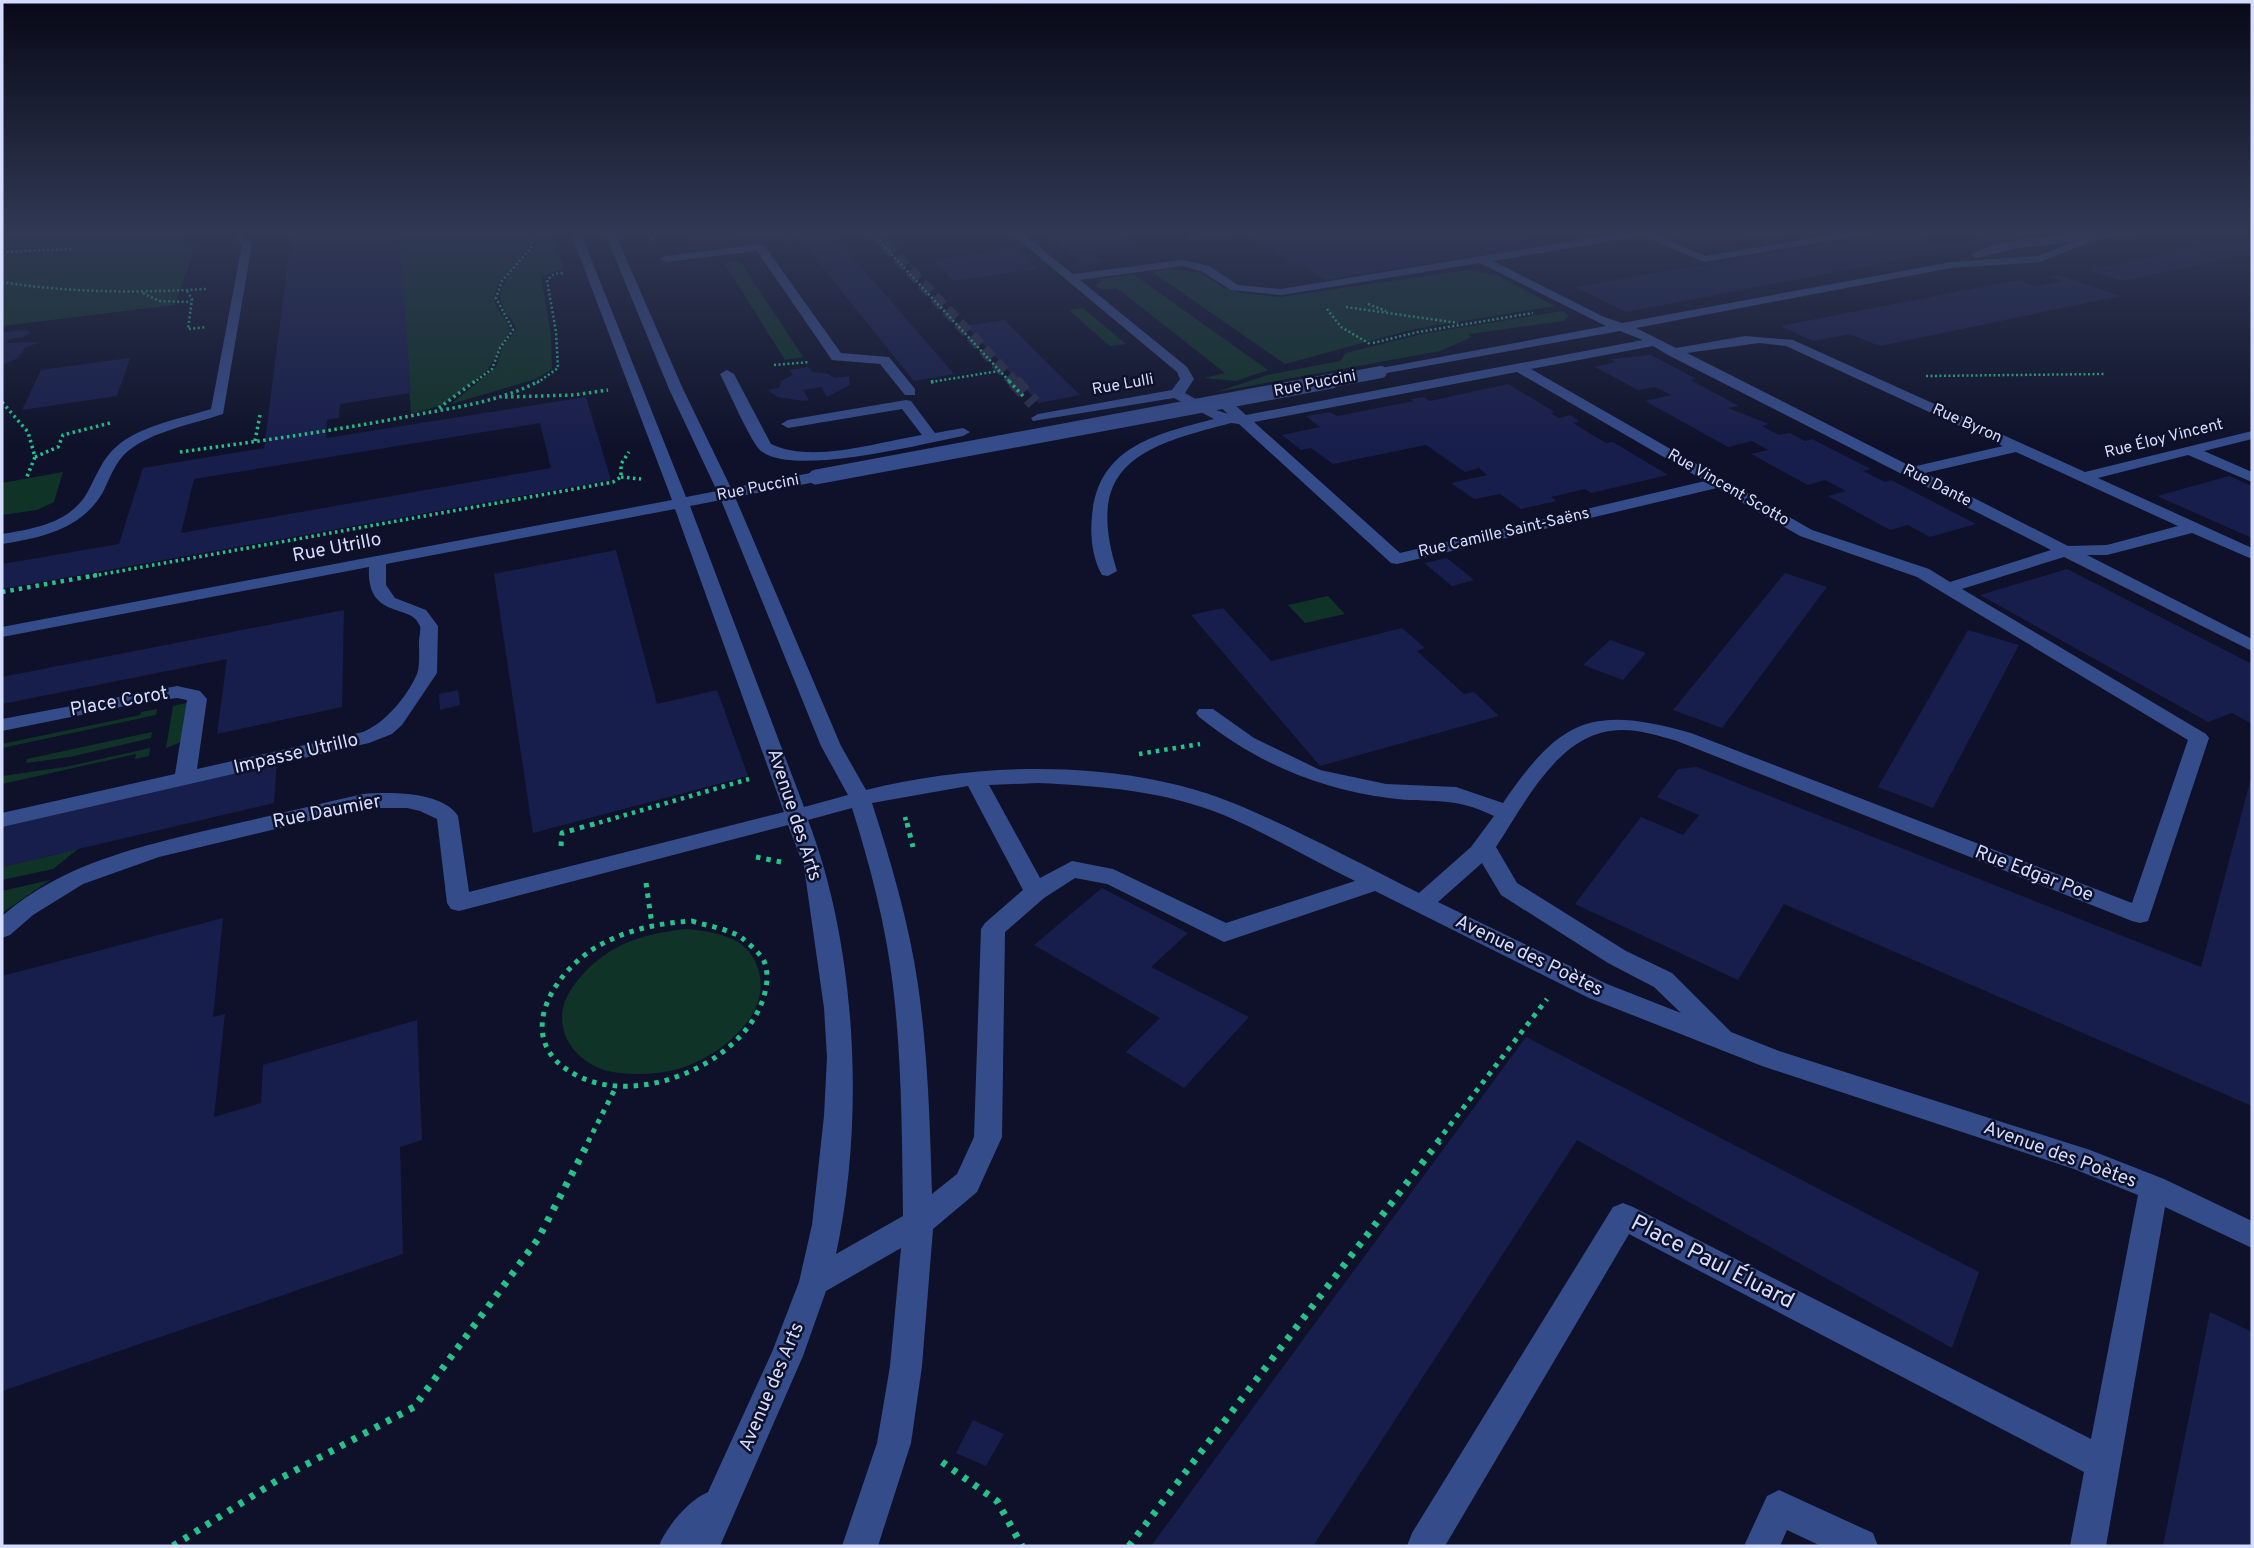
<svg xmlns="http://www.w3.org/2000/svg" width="2254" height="1548" font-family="Overpass,sans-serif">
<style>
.green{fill:#103327}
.building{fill:#181e4b;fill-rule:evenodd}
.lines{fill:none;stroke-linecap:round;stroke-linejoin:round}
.minor-tunnel-far1{stroke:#2c3049;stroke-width:12;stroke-dasharray:12 6;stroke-linecap:butt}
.minor-tunnel{stroke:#2c3049;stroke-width:15;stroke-dasharray:15 8;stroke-linecap:butt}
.path-far4{stroke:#25c389;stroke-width:2.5;stroke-dasharray:2 2.5;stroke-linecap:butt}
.path-far3{stroke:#25c389;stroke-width:3.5;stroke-dasharray:2.5 3.5;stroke-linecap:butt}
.path-far2{stroke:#25c389;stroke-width:4.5;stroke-dasharray:3.5 5;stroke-linecap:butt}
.path-far1{stroke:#25c389;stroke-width:5;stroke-dasharray:4.5 6;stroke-linecap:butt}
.path{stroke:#25c389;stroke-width:7;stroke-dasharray:5 8;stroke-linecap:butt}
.minor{fill:#354c8b;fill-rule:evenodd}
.minor-bridge-far1{stroke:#354c8b;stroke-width:12}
.minor-bridge{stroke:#354c8b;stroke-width:15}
.labels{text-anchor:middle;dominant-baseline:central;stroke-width:5;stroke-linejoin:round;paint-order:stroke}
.far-street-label{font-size:16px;fill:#d5ddff;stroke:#0e1129}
.street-label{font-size:19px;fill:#d5ddff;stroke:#0e1129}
.near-street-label{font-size:23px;fill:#d5ddff;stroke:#0e1129}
</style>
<rect width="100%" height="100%" fill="#0e1129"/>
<path class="green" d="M2 231H168L195 247 175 305 2 326Z
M399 231H519L529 241C529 264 496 273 495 296 493 310 509 318 510 331L487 371 442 405 411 414Z
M524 231H551L564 268 541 277 551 335 552 369 536 379 451 404 496 367 502 348 516 329C513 318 505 315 502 305 494 283 521 264 534 249V242Z
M740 261 803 357 785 360 724 263Z
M1171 269 1201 273 1222 287 1241 293 1280 297 1469 270 1496 275 1555 306 1414 329 1285 364 1151 271Z
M1133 274 1268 370 1236 381 1204 378 1225 373 1117 288 1102 290 1096 286 1102 279Z
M1083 308 1126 344 1110 346 1069 310Z
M1563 311 1569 316 1563 321 1469 334 1472 337 1440 351 1216 392 1268 375 1340 361 1346 353 1422 334Z
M63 472 54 502 37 510 2 515V483Z
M1328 596 1345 614 1305 623 1288 605Z
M186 703 188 706 181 742 166 748 173 706Z
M157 709 156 715 2 748V744L140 715 141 712Z
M152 732 151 738 70 757 26 763 27 759Z
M150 748 149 756 135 759 136 754 2 784V776L65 767Z
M78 849 53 869 2 880V867Z
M50 880 2 913V891Z
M687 929C705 931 722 933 738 942 749 949 756 960 759 972 771 1017 717 1058 678 1069 659 1074 640 1075 620 1073 584 1071 552 1038 565 1001 572 985 585 970 598 960 624 939 656 932 687 929Z"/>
<path class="building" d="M292 231H399L411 393 340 404 339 418 327 420 326 438 586 397 611 480 2 589V564L119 544 143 468 264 448ZM540 423 551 468 181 533 194 479Z
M708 231H778L780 233 693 245 687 233Z
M793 231H830L954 374 914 381Z
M1041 231H1113L1134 246 1090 252 1103 262 1084 265Z
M1246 231H1540L1522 235 1543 245 1325 280 1299 264 1294 265 1252 239 1257 238Z
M1662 231H1785L1786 232 1701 247Z
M1897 231 1944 245 2025 231 2047 232 1626 312 1575 287Z
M2230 241 2252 247V254L2122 281 2087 270Z
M1014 249 1038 269 954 281 933 260Z
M2059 275 2120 296 1880 346 1849 334 1813 341 1780 326 2018 280 2037 286 2063 281 2050 277Z
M1004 320 1080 395 1039 403 966 326Z
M21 330 31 332 23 337 9 339 6 343 40 342 25 348 18 358 2 365V333Z
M1651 355 1696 379 1691 380 1739 406 1728 408 1769 424 1762 426 1779 435 1790 433 1805 441 1812 439 1871 469 1863 471 1885 482 1891 480 1976 524 1930 537 1908 525 1890 530 1828 496 1846 491 1825 480 1808 485 1751 454 1768 450 1752 441 1728 447 1645 401 1671 395 1655 387 1638 390 1595 367 1616 362 1610 359Z
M130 358 117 396 22 410 41 370Z
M808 367 812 372 828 374 835 378 849 376 850 385 827 397 821 387 803 390 809 400 803 401 778 397 767 390 779 388 781 381 793 375 790 370Z
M1508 384 1555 412 1551 413 1559 418 1570 415 1579 421 1573 423 1606 443 1613 442 1668 475 1591 493 1585 489 1551 497 1557 501 1521 509 1500 494 1474 499 1451 483 1487 475 1479 468 1465 472 1426 445 1333 464 1311 448 1301 450 1282 435 1320 427 1306 416 1330 412 1337 416 1414 401 1411 399 1423 397 1430 401Z
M2229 476 2252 486V538L2157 496Z
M616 550 657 704 717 690 748 776 533 833 494 574Z
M1447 558 1474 580 1452 586 1424 563Z
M2067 569 2252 664V724L2232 713 2208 722 1980 595Z
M1785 573 1827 587 1722 728 1673 710Z
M1223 608 1271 661 1402 628 1425 648 1417 651 1464 694 1474 692 1499 716 1320 766 1191 615Z
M344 610 342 707 217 734 227 659 2 704V677Z
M1968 630 2019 645 1933 808 1878 787Z
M1610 640 1646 653 1623 680 1583 665Z
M458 690 460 705 440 710 439 694Z
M277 761 274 803 2 867V824Z
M1697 767 2201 967 2252 774V1106L1784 904 1738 980 1575 904 1641 817 1683 835 1699 815 1657 797 1678 769Z
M1102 888 1188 933 1151 967 1249 1017 1184 1088 1126 1052 1160 1018 1034 945Z
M223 918 213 1017 225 1014 214 1117 261 1103 263 1065 417 1020 422 1140 400 1147 403 1254 2 1391V976Z
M1526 1037 1979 1272 1952 1348 1577 1140 1313 1546H1151Z
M2210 1312 2252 1332V1546H2163Z
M973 1420 1004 1434 986 1466 956 1453Z"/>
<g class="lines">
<path class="minor-tunnel-far1" d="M873 231 1015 383"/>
<path class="minor-tunnel" d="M1014 381 1034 403"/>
<path class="path-far4" d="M647 231 653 241
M870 231 1011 383
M2 232 16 231
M1190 238 1239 231
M784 240 790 235 786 231
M2 252 72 249
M2 282C70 293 137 293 206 289
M187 291 192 299 188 329 206 327
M143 293 159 301 191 302
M1368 304 1386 311
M1346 307 1458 323
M1327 309 1341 327 1370 344
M1373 343 1418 332 1533 313
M774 365 809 362
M1926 376 2104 374
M931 382 999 371
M473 383 492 369 500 348 513 330 496 298 502 281 531 248V241L521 231
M537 383 558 368 556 332 547 280 554 274 564 273"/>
<path class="path-far3" d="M1009 381 1024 397
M931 382 936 381
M505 397 574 395 608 390
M2 402 28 432 35 457 26 479
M439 408 475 381
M255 441 260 415
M180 452C260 441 340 430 420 414 459 407 504 400 539 381
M35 457 58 447 63 435 110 423
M621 477 641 479
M87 577 613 482 621 477V464L629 452"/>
<path class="path-far2" d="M2 592 97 575
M1139 754 1200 744
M905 817 907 825
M591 825 749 779"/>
<path class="path-far1" d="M907 823 913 847
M561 846 562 833 597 823
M756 857 781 862
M646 883 652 925
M692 921C707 926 730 929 742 938 748 943 761 954 764 961 770 976 766 993 760 1007 734 1066 638 1106 578 1076 510 1043 551 972 600 945 629 929 660 923 692 921Z
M588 1142 616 1087
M1437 1142 1547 999"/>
<path class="path" d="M942 1462 997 1501 1022 1546
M173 1546 281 1478 414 1407 538 1239 589 1141
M1129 1546 1439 1141"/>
<path class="minor" d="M229 231H240L252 244 223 414C193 424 153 431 128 451 115 462 110 478 103 492 82 529 41 538 2 544V534C33 529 70 523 87 493 96 477 102 459 116 447 140 425 181 419 211 409L242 245Z
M570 231H580L686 497 717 491 669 389 604 231H614L683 389 731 488 816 472 824 477 816 482 735 497 841 746 866 790C983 761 1130 758 1243 807 1303 833 1361 864 1419 893L1471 847 1494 816C1451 795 1433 804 1389 798 1318 789 1255 762 1199 717L1196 713 1199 709H1213L1254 738 1320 770 1386 784 1456 787 1503 803C1561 718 1592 705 1691 733L2132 903 2188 740 1917 577 1800 536 1717 488 1397 564 1391 563 1239 424 1231 423C1143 446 1083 463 1117 571L1108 576 1102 575C1092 558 1090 535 1092 516 1098 446 1157 434 1214 419L1174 398 1033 421 1031 418 1038 414 1172 390 1180 379 1177 372 1008 231H1019L1073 274 1182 260 1209 266 1238 285 1281 289 1633 231H1647L1705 256 1854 231H1876L1871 234 1704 262 1642 236 1493 261 1604 317 1622 323 1951 262 2038 256 2076 241 2014 249 1976 258 1971 255C1996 236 2102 231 2137 231L2132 234 2098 239 2040 262 1951 268 1636 328 1676 348 1745 336 1793 340 2085 472 2252 431V439L2204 451 2252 472V482L2188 455 2098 478 2252 548V559L2192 533 2107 555H2087L2252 639V651L2064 557 1962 589 2206 734 2209 738 2148 921 2140 923 2132 921 1677 741C1659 736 1642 730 1623 730 1560 729 1526 802 1496 847L1517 883 1626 951 1672 973 1731 1032 1779 1051 2090 1150 2164 1179 2252 1221V1248L2165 1207 2106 1546H2070L2084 1472 1629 1234 1445 1546H1407L1412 1533 1613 1207 1623 1203 1633 1207 2091 1439 2138 1195 2074 1169 1762 1066 1589 998 1375 891 1224 942 1107 884 1075 878 1044 898 1005 932 1002 1137 977 1192 933 1229 922 1366 911 1443 878 1546H842L877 1443 890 1366 901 1248 826 1291 803 1356 720 1546H659C666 1527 689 1500 708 1492L772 1352 799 1282 812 1225 824 1116 827 1057 824 1008 804 867 788 825 459 911 451 909 447 903 437 819 420 811 407 808H363L159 857 83 884 33 915 10 935 2 938V916C63 863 141 846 217 828 266 817 314 805 363 794 389 792 442 791 458 816L469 892 784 812 675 509 386 564V585L395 598 426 610 438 626 437 673 402 725 392 734 369 743 2 827V813L175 774 187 700 177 698 145 702 2 731V719L177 686 200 691 207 699 197 769 363 732C385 723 407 697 417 674 420 666 419 652 419 642 419 638 421 630 420 626 412 602 366 621 369 567L2 637V627L672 500ZM1480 263 1606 326 1381 368 1374 372 1376 375 1620 331 1643 340 1246 415 1227 398H1217V404L1228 414 1213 409 1185 393 1194 379 1187 367 1080 280 1182 266 1201 271 1231 290 1281 295ZM1759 343 1786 346 2003 446 1912 467 1687 353ZM1653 346 1668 355 2051 550 1950 582 1929 569 1812 530 1531 369ZM1517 372 1705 481 1400 553 1254 422ZM2016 452 2178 526 2107 545 2068 546 1925 473ZM721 500 821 746 848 795 804 807 690 506ZM1038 783C1102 786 1166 791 1226 816 1270 835 1312 860 1355 881L1226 923 1113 869 1072 861 1040 878 989 785ZM968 786 1023 890 985 923 981 929 974 1137 957 1174 932 1194C930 1124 928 1054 918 985 909 923 891 862 872 803ZM852 808C870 865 886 926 893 986 902 1062 902 1139 903 1216L836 1254C865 1120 857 948 808 820ZM1482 863 1501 895 1608 963 1654 987 1681 1013 1607 984 1438 902Z
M760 244 764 245 841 353 889 357 915 389V395H905L880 364 832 360 757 251 666 262 660 259 666 256Z
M727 370 734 374 771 444C812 464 878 442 922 435L902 409 788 428 781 424 788 420 906 400 911 401 935 433 963 428 970 432 963 436C921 444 794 477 761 451 751 443 728 389 720 374Z
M1779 1490 1873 1533 1878 1546H1821L1787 1530 1780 1546H1744L1767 1496Z"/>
<path class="minor-bridge-far1" d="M1322 383 1381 372"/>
<path class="minor-bridge" d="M816 477 1332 381"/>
</g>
<linearGradient id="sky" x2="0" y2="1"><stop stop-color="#080917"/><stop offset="0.52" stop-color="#303854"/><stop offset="1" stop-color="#303854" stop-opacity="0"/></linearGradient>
<rect width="2254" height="447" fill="url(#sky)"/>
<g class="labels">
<g class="far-street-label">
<text transform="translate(1315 384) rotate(-11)">Rue Puccini</text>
<text transform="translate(1123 385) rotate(-10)">Rue Lulli</text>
<text transform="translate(1967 424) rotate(24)">Rue Byron</text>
<text transform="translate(2164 439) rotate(-14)">Rue Éloy Vincent</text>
<text transform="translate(1937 486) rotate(27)">Rue Dante</text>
<text transform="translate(758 488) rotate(-11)">Rue Puccini</text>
<text transform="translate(1728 488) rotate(30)">Rue Vincent Scotto</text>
<text transform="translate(1504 533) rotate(-13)">Rue Camille Saint-Saëns</text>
</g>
<g class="street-label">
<text transform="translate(337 548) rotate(-11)">Rue Utrillo</text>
<text transform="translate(119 702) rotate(-10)">Place Corot</text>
<text transform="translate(296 754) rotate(-13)">Impasse Utrillo</text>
<text transform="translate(327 812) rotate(-11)">Rue Daumier</text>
<text transform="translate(794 815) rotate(72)">Avenue des Arts</text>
<text transform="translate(2034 874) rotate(21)">Rue Edgar Poe</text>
<text transform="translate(1529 956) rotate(26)">Avenue des Poètes</text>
<text transform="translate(2060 1155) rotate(20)">Avenue des Poètes</text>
<text transform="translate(772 1387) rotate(-67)">Avenue des Arts</text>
</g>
<g class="near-street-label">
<text transform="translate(1712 1263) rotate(27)">Place Paul Éluard</text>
</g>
</g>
<rect width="2254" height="1548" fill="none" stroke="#d5ddff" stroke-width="7"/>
</svg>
